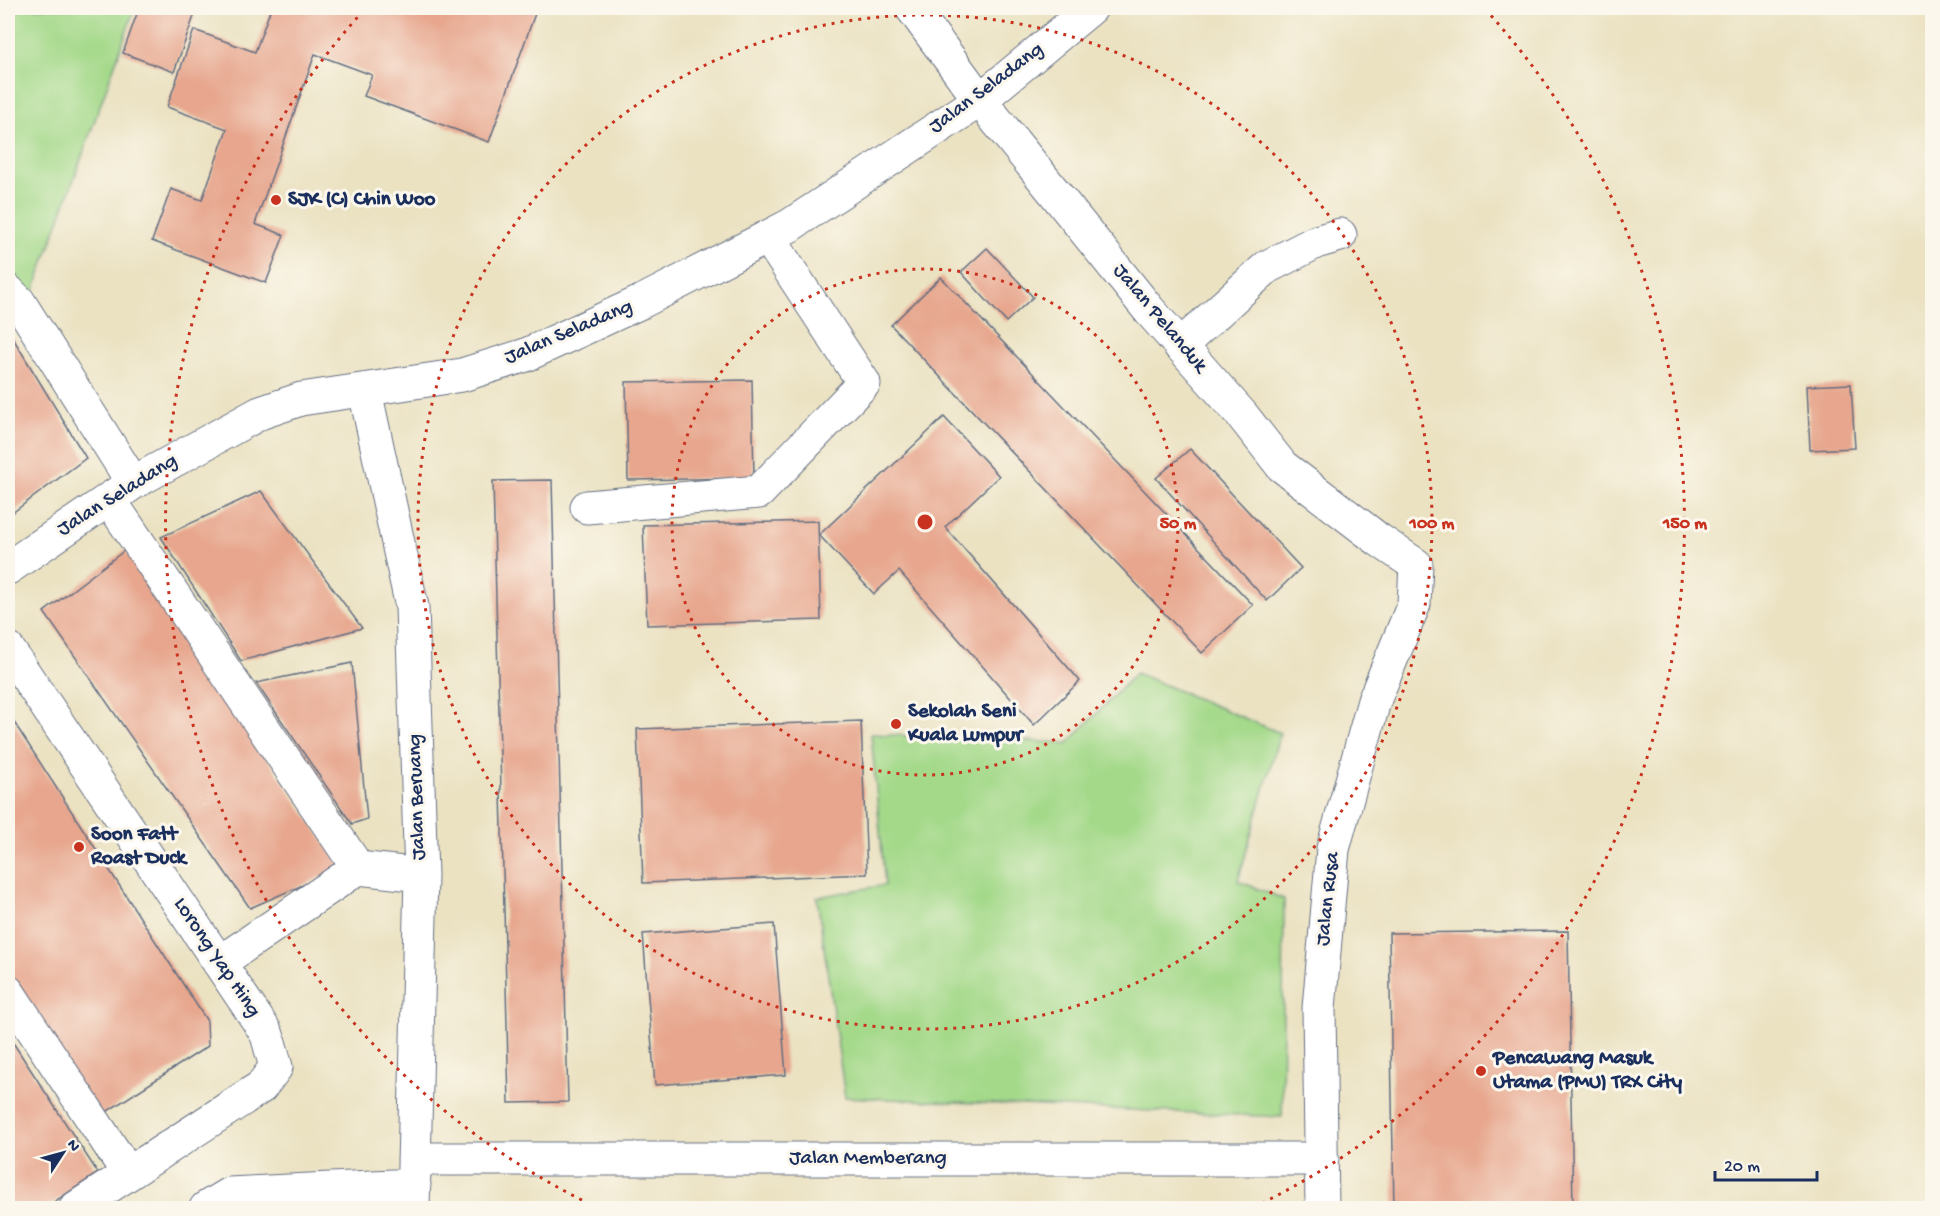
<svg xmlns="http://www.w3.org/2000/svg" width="1940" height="1216" font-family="'Gochi Hand',sans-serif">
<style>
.green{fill:#a4d98a;stroke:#608474;stroke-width:1.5}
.building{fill:#e7a68d}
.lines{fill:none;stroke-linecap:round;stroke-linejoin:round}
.minor-casing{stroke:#646e81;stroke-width:35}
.minor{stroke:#fff;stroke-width:33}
.ring{fill:none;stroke:#c8321e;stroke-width:3;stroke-dasharray:3 6}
.poi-dot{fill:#c8321e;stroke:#fbf7ec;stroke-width:2}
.labels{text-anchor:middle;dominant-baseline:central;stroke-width:6;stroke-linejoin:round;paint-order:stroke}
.street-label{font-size:21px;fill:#1b2f5e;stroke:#fbf7ec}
.poi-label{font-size:21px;font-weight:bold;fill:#1b2f5e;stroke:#fbf7ec;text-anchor:start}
.centre{fill:#c8321e;stroke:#fbf7ec;stroke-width:3}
.ring-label{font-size:18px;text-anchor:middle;font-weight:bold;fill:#c8321e;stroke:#fbf7ec;stroke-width:6;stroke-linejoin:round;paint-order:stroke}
</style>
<rect width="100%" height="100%" fill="#fbf7ec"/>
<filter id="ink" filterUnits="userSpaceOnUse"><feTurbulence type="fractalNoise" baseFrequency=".0167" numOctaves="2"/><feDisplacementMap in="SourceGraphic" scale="12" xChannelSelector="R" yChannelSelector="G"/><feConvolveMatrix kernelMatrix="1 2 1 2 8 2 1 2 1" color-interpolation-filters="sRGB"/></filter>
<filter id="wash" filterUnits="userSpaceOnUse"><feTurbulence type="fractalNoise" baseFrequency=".008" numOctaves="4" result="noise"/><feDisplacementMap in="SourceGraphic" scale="24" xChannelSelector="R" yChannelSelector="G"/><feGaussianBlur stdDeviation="1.35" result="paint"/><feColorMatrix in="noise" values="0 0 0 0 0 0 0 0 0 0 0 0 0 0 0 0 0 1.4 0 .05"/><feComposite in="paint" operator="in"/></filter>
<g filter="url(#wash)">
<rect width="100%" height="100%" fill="#ebe2c2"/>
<path class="green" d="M8 8H135L31 299 8 275Z
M1136 673 1280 733 1238 881 1284 899 1282 1117 845 1097 817 897 885 885 871 734 1068 743Z"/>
<g id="blocks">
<path class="building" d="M139 8H197L174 72 123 53Z
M271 8H537L489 142 364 96 372 75 315 54 255 224 284 235 266 283 152 241 171 189 202 200 227 129 167 107 194 30 255 52Z
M987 248 1033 297 1006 322 961 272Z
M941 277 1253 605 1202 653 891 325Z
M8 330 86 458 8 516Z
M752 380 754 478 628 480 626 382Z
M1851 384 1855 448 1810 450 1807 386Z
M944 417 999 476 945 527 1080 681 1034 725 899 571 874 594 819 535Z
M1190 449 1301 568 1267 601 1156 478Z
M552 480 568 1102 509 1103 493 481Z
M261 491 362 628 241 661 161 537Z
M818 521 821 620 647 625 643 525Z
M125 550 342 868 250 908 44 612Z
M352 663 367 819 352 824 256 683Z
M8 713 207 1021 208 1046 94 1120 8 987Z
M861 721 867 874 643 883 637 729Z
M774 924 786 1075 655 1085 643 934Z
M1568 931 1573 1208H1394L1389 933Z
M8 1035 98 1173 45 1208H8Z
M348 1197 349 1208H240Z"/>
</g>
</g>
<g filter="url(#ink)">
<use href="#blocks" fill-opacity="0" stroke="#646e81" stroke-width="1.5"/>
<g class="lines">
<defs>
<path id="minor" d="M912 8 980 100 1149 310 1242 415 1282 466 1379 540 1416 565 1414 604 1374 701 1333 849 1319 1008 1322 1208
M8 291 19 302 133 483
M1180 346 1267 267 1316 242 1340 235
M365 391 412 607 421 875 413 1208
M109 499 358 868 421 875
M587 507 759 492 864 383 768 237
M8 568 133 483 260 413 301 399 462 375 526 355 643 301 789 226 980 100 1091 8
M8 649 263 1028 267 1035 276 1067 261 1087 76 1208
M219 963 358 868
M8 992 128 1173
M414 1159H1322
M206 1208 229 1194 414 1185"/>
</defs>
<use href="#minor" class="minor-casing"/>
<use href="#minor" class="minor"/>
</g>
</g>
<g class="ring">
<circle cx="925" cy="522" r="253"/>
<circle cx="925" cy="522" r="507"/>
<path d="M598 1208A760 760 0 0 1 365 9M1485 9A760 760 0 0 1 1252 1208"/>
</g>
<g class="poi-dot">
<circle cx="276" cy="200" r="6"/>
<circle cx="896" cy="724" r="6"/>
<circle cx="79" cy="847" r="6"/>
<circle cx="1481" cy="1071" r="6"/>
</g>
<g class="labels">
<g class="street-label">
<text transform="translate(987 89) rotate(-37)">Jalan Seladang</text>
<text transform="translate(1159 319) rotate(50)">Jalan Pelanduk</text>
<text transform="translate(569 333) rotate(-23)">Jalan Seladang</text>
<text transform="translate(118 496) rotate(-32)">Jalan Seladang</text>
<text transform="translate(418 797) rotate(-92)">Jalan Beruang</text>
<text transform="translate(1329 899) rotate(-84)">Jalan Rusa</text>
<text transform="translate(216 958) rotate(56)">Lorong Yap Hing</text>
<text x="868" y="1159">Jalan Memberang</text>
</g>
<g class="poi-label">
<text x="288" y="200">SJK (C) Chin Woo</text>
<text x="908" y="712">Sekolah Seni<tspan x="908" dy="24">Kuala Lumpur</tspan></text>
<text x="91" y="835">Soon Fatt<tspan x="91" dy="24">Roast Duck</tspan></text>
<text x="1493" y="1059">Pencawang Masuk<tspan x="1493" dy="24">Utama (PMU) TRX City</tspan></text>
</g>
</g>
<circle cx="925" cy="522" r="9" class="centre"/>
<g class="ring-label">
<text x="1178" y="528">50 m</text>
<text x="1432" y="528">100 m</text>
<text x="1685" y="528">150 m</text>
</g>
<rect width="1940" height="1216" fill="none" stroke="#fbf7ec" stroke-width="30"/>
<g transform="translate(63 1153) rotate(54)" stroke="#fbf7ec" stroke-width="4.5" paint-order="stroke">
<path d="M0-4.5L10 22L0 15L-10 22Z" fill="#1b2f5e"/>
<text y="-9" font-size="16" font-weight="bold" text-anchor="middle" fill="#1b2f5e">N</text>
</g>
<path d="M1715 1171v9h102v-9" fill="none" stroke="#1b2f5e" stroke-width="3"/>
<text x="1724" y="1171" font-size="18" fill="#1b2f5e" stroke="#fbf7ec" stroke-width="4.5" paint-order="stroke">20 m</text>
</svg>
